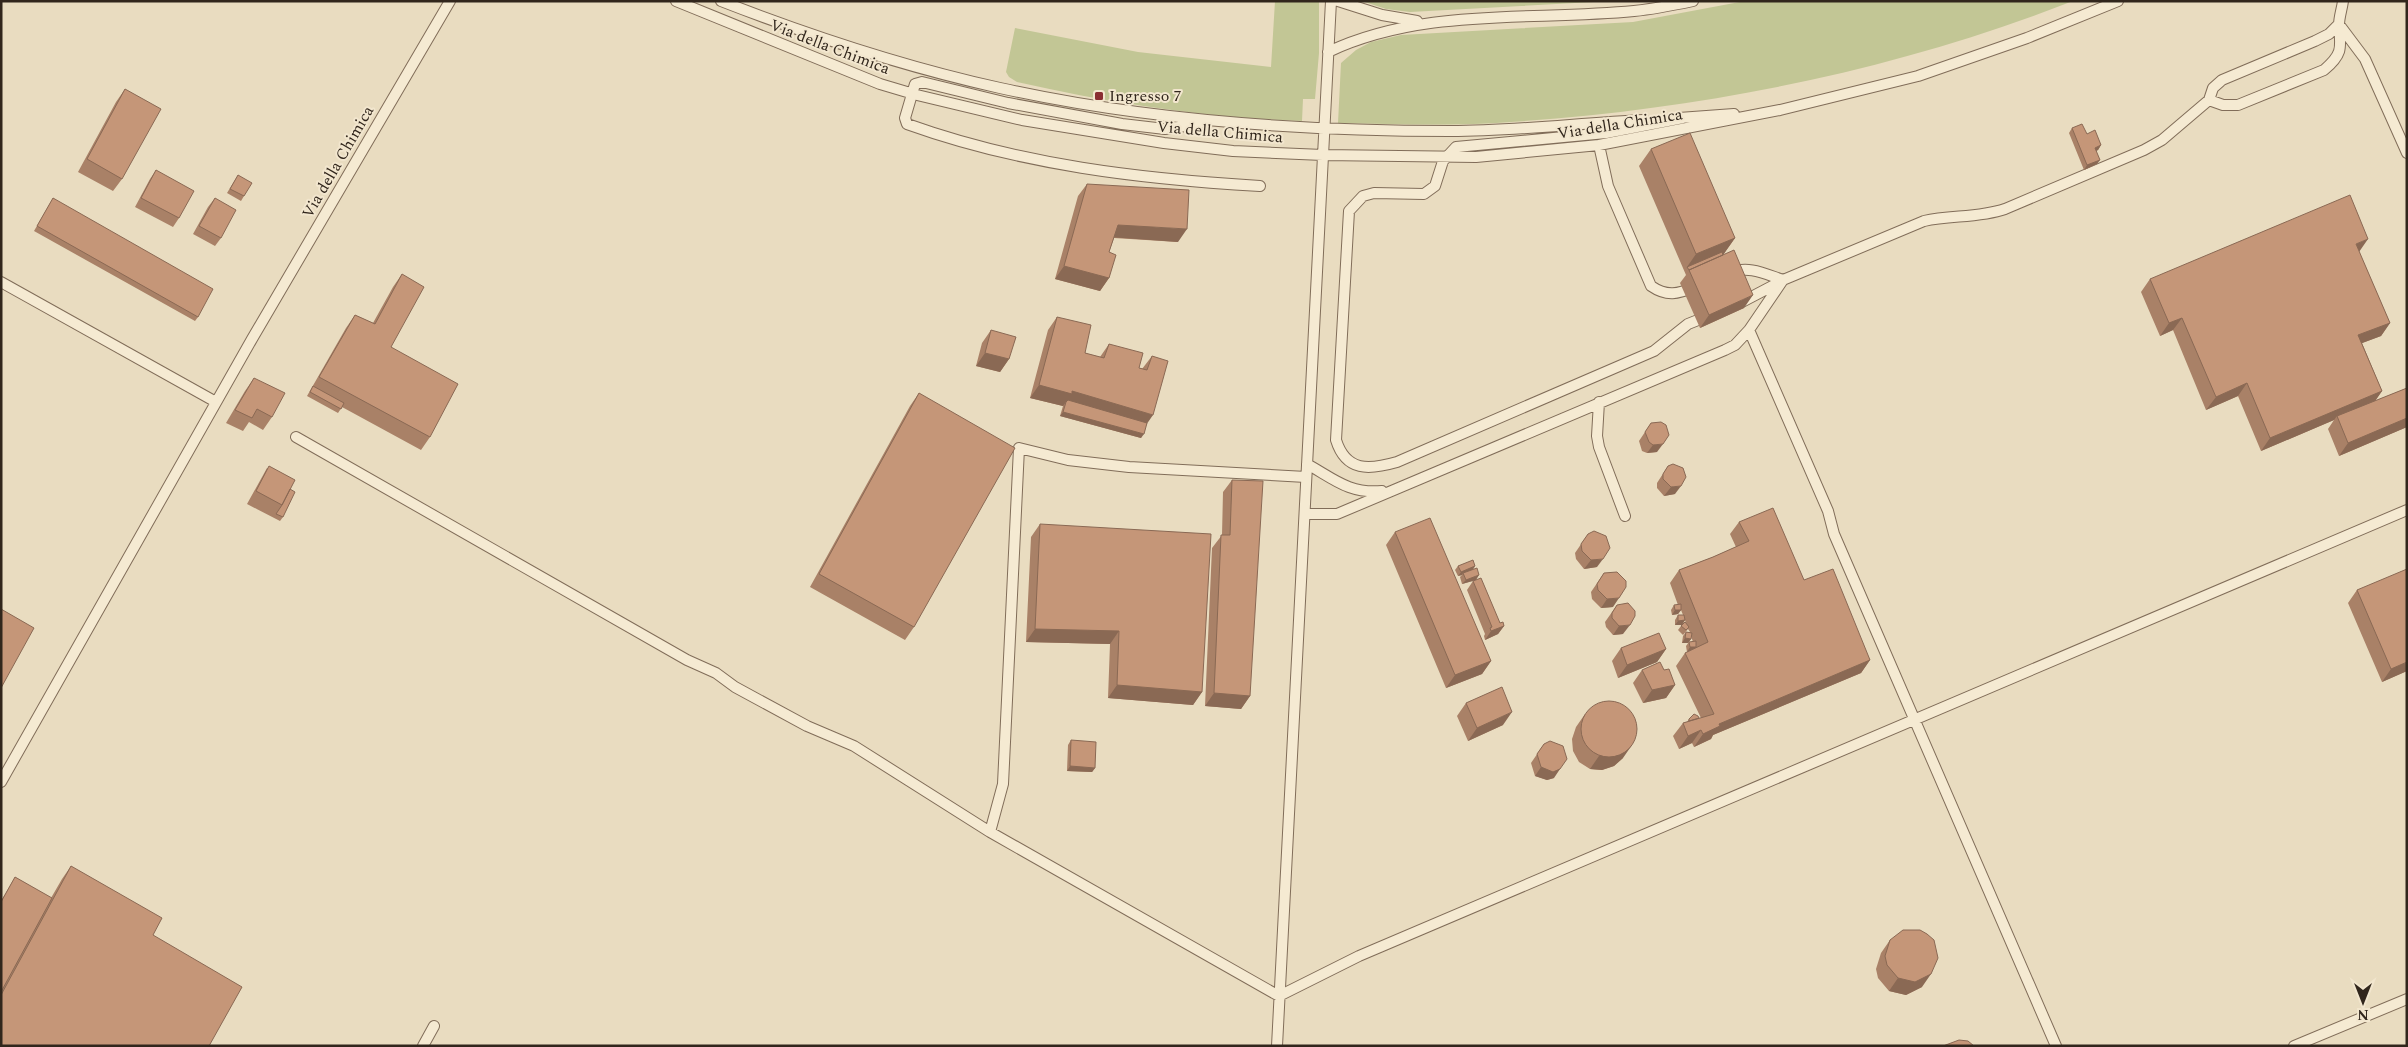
<svg xmlns="http://www.w3.org/2000/svg" width="2408" height="1047" font-family="Spectral,serif">
<style>
.grass{fill:#c2c695}
.lines{fill:none;stroke-linecap:round;stroke-linejoin:round}
.lane-casing{stroke:#816d59;stroke-width:12}
.lane{stroke:#f5ead2;stroke-width:10}
.wall{fill:#a98167}
.shaded-wall{fill:#8a6954}
.building{fill:#c59678;stroke:#8a6954}
.poi-dot{fill:#8a2e32;stroke:#f2e6ce;stroke-width:2}
.labels{text-anchor:middle;dominant-baseline:central;stroke-width:4;stroke-linejoin:round;paint-order:stroke}
.street-label{font-size:16px;fill:#31261c;stroke:#f2e6ce}
.poi-label{font-size:16px;fill:#31261c;stroke:#f2e6ce;text-anchor:start}
</style>
<rect width="100%" height="100%" fill="#e9dcc0"/>
<path class="grass" d="M1275 1H1319V53L1315 99H1303L1302 121C1206 118 1110 103 1017 82L1009 77 1006 72 1015 28 1138 52 1271 67Z
M1362 1H1612L1410 12 1386 9Z
M1745 1H2073C1889 73 1693 111 1496 123 1444 126 1391 124 1338 123L1341 63 1356 50 1371 42 1401 35 1633 22Z"/>
<g class="lines">
<defs>
<path id="lane" d="M676 1 880 84 917 95 1022 120 1164 143 1233 151 1323 155 1476 157 1599 145 1780 110 1918 76 2027 38 2118 1
M721 1C811 36 905 67 1000 88 1148 121 1300 131 1451 131 1515 131 1580 123 1644 120
M1338 1 1382 15 1417 21
M2341 27 2365 59 2407 153
M1328 52C1423 7 1531 21 1634 11 1654 9 1674 5 1693 1
M2209 100 2223 105H2238L2324 70C2343 54 2341 48 2339 25 2339 17 2342 9 2343 1
M1679 118 1734 114
M1683 118 1606 133 1456 147 1443 161 1435 186 1424 194 1374 193 1363 196 1349 211 1336 440C1346 472 1369 470 1397 462L1654 351 1688 324 1708 316
M1199 124 1165 129 1122 124 1008 103 922 82 915 84 905 118 907 124C1021 165 1141 179 1260 186
M1599 145 1608 186 1651 286C1667 297 1678 294 1695 287
M1729 273C1749 265 1765 274 1783 280
M1 282 216 402
M1740 303 1780 282
M1749 330 1828 511 1834 534 2056 1046
M1599 402 1597 436 1599 447 1625 516
M296 437 687 660 716 673 735 687 807 726 854 746 990 832 1279 996 1359 956 2407 510
M1307 464C1334 479 1349 494 1382 491
M1305 514H1337L1725 350 1735 345 1749 330 1783 280 1924 221C1951 215 1979 218 2005 209L2144 150 2162 140 2209 100 2213 88 2222 80 2315 41 2329 34 2339 24
M1 782 252 339 450 1
M990 832 1003 784 1019 448 1068 460 1129 467 1306 477
M423 1046 434 1026
M1277 1046 1331 1
M2294 1046 2407 999"/>
</defs>
<use href="#lane" class="lane-casing"/>
<use href="#lane" class="lane"/>
</g>
<path class="wall" d="M125 89 122 179 113 191 78 172 116 102Z
M2072 128 2087 134 2101 145 2098 150 2096 151 2097 164 2084 170 2069 133Z
M1651 149 1735 238 1723 255 1744 308 1700 328 1680 283 1686 275 1639 166Z
M156 170 179 218 173 227 135 207 150 179Z
M238 175 244 196 241 201 227 193Z
M1087 184 1178 242 1114 238 1109 252V278L1100 291 1055 279 1078 196Z
M53 198 198 317 195 321 34 231Z
M215 198 221 238 215 246 193 234 208 207Z
M2359 252 2390 323 2381 336 2362 343 2382 391 2375 401 2407 388V427L2339 456 2328 429 2334 420 2261 451 2238 396 2206 410 2173 330 2160 336 2141 292 2150 279Z
M402 274 391 347 430 437 421 450 342 407 338 413 307 396 346 328 355 315 373 323 393 287Z
M1057 317 1085 353 1100 357 1109 344 1139 368 1142 369 1152 356 1147 423 1141 438 1060 416 1063 406 1030 398 1048 330Z
M991 330 1009 359 1000 372 976 366 982 343Z
M254 378 272 417 263 430 249 422 243 431 226 423 245 391Z
M919 393 914 627 905 640 810 587 910 406Z
M1651 423 1657 452 1647 453 1642 451 1639 441Z
M1668 466 1675 494 1664 496 1657 488V483Z
M267 468 290 489 283 517 280 521 247 504Z
M1232 480 1250 696 1241 709 1205 706 1212 548 1222 535 1223 492Z
M1739 522 1804 580 1870 660 1861 673 1713 735 1711 739 1694 747 1692 743 1679 749 1673 736 1683 723 1687 722 1689 719 1701 718 1676 666 1685 653 1688 652H1687L1686 646 1689 642H1693L1691 636V639L1688 643H1682L1683 636 1686 632H1690L1688 629 1683 635 1678 630 1681 626 1686 624 1685 620 1682 625H1675V620L1678 615H1683L1681 610 1678 614 1672 615 1671 610 1674 605H1678L1670 583 1679 570 1713 557 1736 547 1730 534Z
M1040 524 1202 692 1193 705 1108 698 1110 644 1026 642 1031 537Z
M1395 532 1491 661 1482 674 1446 688 1386 545Z
M1588 534 1597 567 1584 569 1576 559 1575 553Z
M1458 566H1475L1473 570 1476 580 1462 584 1460 577 1462 575 1458 576 1455 570Z
M1604 573 1613 607 1601 608 1592 599 1591 592Z
M1473 581 1500 623 1504 626 1498 634 1485 640 1484 636 1485 634 1467 590Z
M2357 590 2407 671 2382 682 2348 603Z
M1617 605 1623 634 1613 635 1606 627 1605 622Z
M1621 648 1666 649 1657 662 1618 678 1612 661Z
M1642 670H1664L1675 685 1666 698 1643 703 1633 683Z
M1466 703 1503 725 1468 741 1457 716Z
M1585 714 1623 758 1614 766 1602 770 1590 769 1579 762 1573 751 1572 739 1576 727Z
M1071 740 1095 768 1092 772 1067 771 1068 745Z
M1544 744 1554 778 1547 780 1535 776 1531 763Z
M71 866 153 935 1 1046V901L15 877 51 898 62 879Z
M1890 940 1922 987 1906 995 1889 991 1878 978 1876 969 1881 953Z"/>
<path class="shaded-wall" d="M2101 145 2098 150 2092 153 2095 148Z
M2100 160 2097 164 2084 170 2087 165Z
M1118 225 1187 229 1178 242 1109 237Z
M1735 238 1723 255 1687 267 1696 254Z
M2368 239 2359 252 2356 244Z
M1064 266 1109 278 1100 291 1055 279Z
M1753 295 1744 308 1700 328 1709 315Z
M2182 318 2173 330 2160 336 2169 323Z
M2390 323 2381 336 2349 348 2358 335Z
M985 353 1009 359 1000 372 976 366Z
M2247 383 2238 396 2206 410 2216 397Z
M1039 385 1072 391 1153 415 1144 428 1066 402 1063 406 1030 398Z
M2382 391 2373 404 2337 416 2334 420 2261 451 2270 438Z
M1063 412 1144 434 1141 438 1060 416Z
M2407 418V427L2339 456 2348 443Z
M1663 444 1657 452 1647 453 1653 445Z
M1681 486 1675 494 1664 496 1671 487Z
M1603 559 1597 567 1584 569 1591 560Z
M1475 566 1472 570 1463 573 1462 575 1458 576 1461 572Z
M1479 575 1476 580 1462 584 1466 580Z
M1619 598 1613 607 1601 608 1607 599Z
M1675 610H1681L1678 614 1672 615Z
M1685 620 1682 625H1675L1678 621Z
M1630 625 1623 634 1613 635 1619 626Z
M1504 626 1498 634 1485 640 1491 631Z
M1035 629 1119 631 1110 644 1026 642Z
M1685 638 1691 639 1688 643H1682Z
M1690 647H1696L1693 651 1687 652Z
M1666 649 1657 662 1618 678 1627 665Z
M1870 660 1861 673 1713 735 1711 739 1694 747 1703 734 1719 724Z
M1491 661 1482 674 1446 688 1455 675Z
M2407 662V671L2382 682 2391 669Z
M1117 685 1202 692 1193 705 1108 698Z
M1675 685 1666 698 1643 703 1652 690Z
M1214 693 1250 696 1241 709 1205 706Z
M1512 712 1503 725 1468 741 1477 728Z
M1701 730 1692 743 1679 749 1688 736Z
M1632 745 1623 758 1614 766 1602 770 1590 769 1599 756Z
M1070 766 1095 768 1092 772 1067 771Z
M1541 767 1560 769 1554 778 1547 780 1535 776Z
M1931 974 1922 987 1906 995 1889 991 1898 978Z"/>
<path class="building" d="M125 89 161 109 122 179 87 159Z
M2082 124 2087 134 2095 130 2101 145 2095 148 2100 160 2087 165 2072 128Z
M1690 133 1735 238 1696 254 1651 149Z
M156 170 194 191 179 218 141 198Z
M238 175 252 183 244 196 230 189Z
M1087 184 1189 190 1187 229 1118 225 1109 252 1116 255 1109 278 1064 266Z
M2350 195 2368 239 2356 244 2390 323 2358 335 2382 391 2270 438 2247 383 2216 397 2182 318 2169 323 2150 279Z
M53 198 213 289 198 317 37 226Z
M215 198 236 210 221 238 199 226Z
M1734 250 1753 295 1709 315 1689 270Z
M1722 252 1723 255 1689 270 1687 267Z
M402 274 424 287 391 347 458 384 430 437 319 377 355 315 375 324Z
M1057 317 1091 325 1085 353 1104 358 1109 344 1143 353 1139 368 1147 370 1152 356 1168 361 1153 415 1072 391V394L1039 385Z
M991 330 1016 337 1009 359 985 353Z
M254 378 285 393 272 417 257 409 252 418 235 410Z
M313 386 344 403 341 409 310 392Z
M2407 388V418L2348 443 2337 416Z
M919 393 1015 448 914 627 819 574Z
M1068 400 1147 423 1144 434 1063 412 1066 402Z
M1661 422 1666 425 1669 435 1663 444 1653 445 1649 442 1645 432 1651 423Z
M1673 464 1683 468 1686 477 1681 486 1671 487 1663 479V474L1668 466Z
M269 466 295 480 282 505 256 491Z
M1232 480 1263 481 1250 696 1214 693 1221 535H1230Z
M290 489 295 492 283 517 276 514 282 505Z
M1773 508 1804 580 1833 569 1870 660 1719 724 1720 726 1703 734 1701 730 1688 736 1683 723 1714 714 1685 653 1708 642 1679 570 1713 557 1749 541 1739 522Z
M1430 518 1491 661 1455 675 1395 532Z
M1040 524 1211 534 1202 692 1117 685 1119 631 1035 629Z
M1594 531 1606 536 1610 548 1603 559 1591 560 1582 551 1581 544 1588 534Z
M1473 560 1475 566 1461 572 1458 566Z
M1477 568 1479 575 1466 580 1463 573Z
M2407 569V662L2391 669 2357 590Z
M1617 572 1626 581V587L1619 598 1607 599 1598 590 1597 584 1604 573Z
M1481 578 1500 623 1503 622 1504 626 1491 631 1490 628 1492 627 1473 581Z
M1628 603 1635 611V616L1630 625 1619 626 1612 618V613L1617 605Z
M1681 604V610H1675L1674 605Z
M1 609 34 628 1 688Z
M1678 615H1684L1685 620 1678 621Z
M1685 622 1689 627 1686 630 1681 626Z
M1686 632 1692 633 1691 639 1685 638Z
M1659 633 1666 649 1627 665 1621 648Z
M1696 641V647H1690L1689 642Z
M1660 662 1664 670 1669 669 1675 685 1652 690 1642 670Z
M1502 687 1512 712 1477 728 1466 703Z
M1581 729a28 28 0 1 1 56 0a28 28 0 1 1-56 0Z
M1694 714 1698 716 1699 718 1689 721V719Z
M1071 740 1096 742 1095 768 1070 766Z
M1550 741 1563 746 1567 759 1560 769 1553 772 1541 767 1537 754 1544 744Z
M71 866 162 918 153 935 242 987 209 1046H1V995Z
M15 877 52 898 1 992V902Z
M1903 930H1920L1927 934 1934 940 1938 958 1931 974 1915 982 1898 978 1887 965 1885 956 1890 940Z
M1959 1040 1968 1041 1974 1046H1943Z"/>
<rect class="poi-dot" x="1094" y="91" width="10" height="10" rx="2.5"/>
<g class="labels">
<g class="street-label">
<text transform="translate(830 47) rotate(21)">Via della Chimica</text>
<text transform="translate(1620 124) rotate(-9)">Via della Chimica</text>
<text transform="translate(1220 132) rotate(5)">Via della Chimica</text>
<text transform="translate(338 162) rotate(-60)">Via della Chimica</text>
</g>
<g class="poi-label">
<text x="1109" y="96">Ingresso 7</text>
</g>
</g>
<rect width="2408" height="1047" fill="none" stroke="#31261c" stroke-width="5"/>
<g transform="translate(2363 1002) rotate(180)" stroke="#f2e6ce" stroke-width="4" paint-order="stroke">
<path d="M0-4L9 19L0 12L-9 19Z" fill="#31261c"/>
<text y="-8" font-size="14" font-weight="bold" text-anchor="middle" fill="#31261c">N</text>
</g>
</svg>
